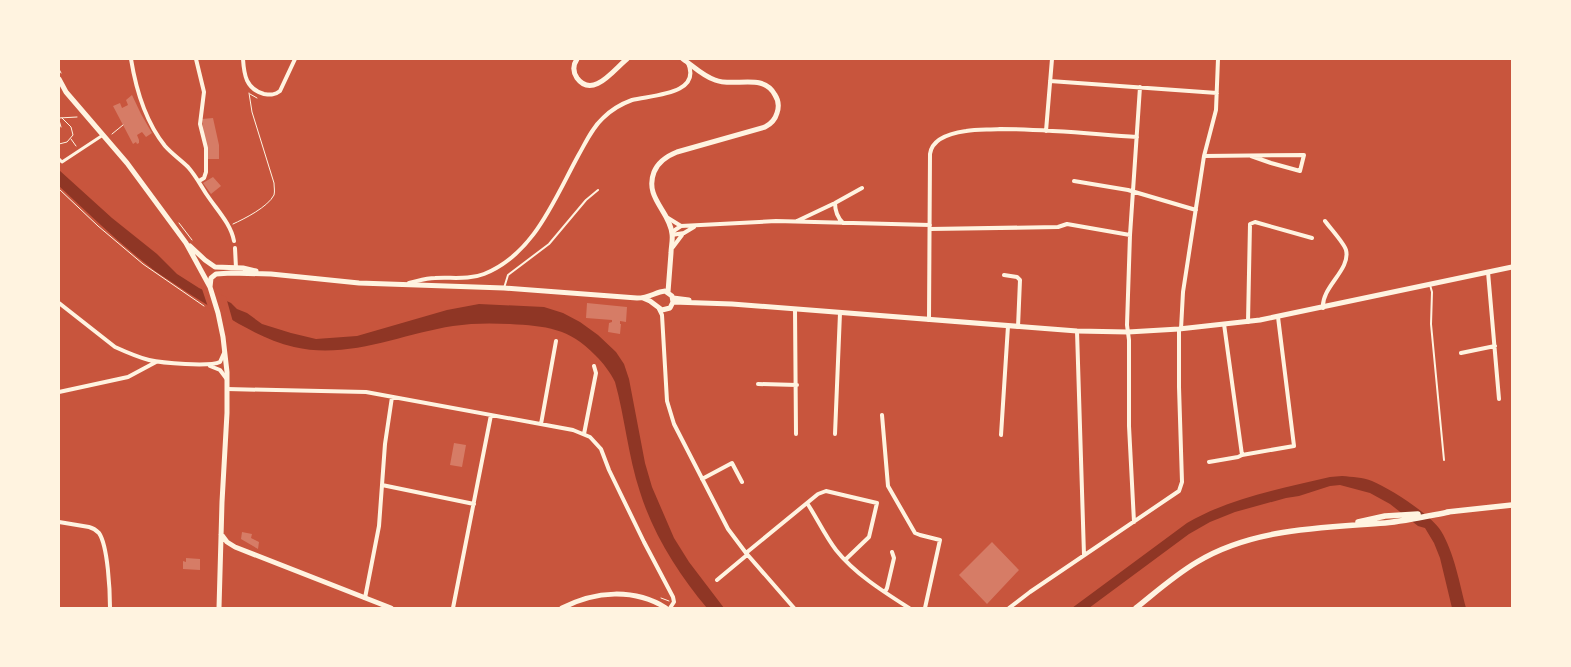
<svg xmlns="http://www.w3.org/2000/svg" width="1571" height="667" font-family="'Roboto Condensed',sans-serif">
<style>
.water{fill:#8f3625}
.pier{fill:#c8553d}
.building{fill:#d67c66}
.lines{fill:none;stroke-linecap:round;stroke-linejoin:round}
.path{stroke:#fff3e0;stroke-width:1}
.service{stroke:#fff3e0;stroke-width:2}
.pedestrian{stroke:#fff3e0;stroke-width:3}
.minor{stroke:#fff3e0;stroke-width:4}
.tertiary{stroke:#fff3e0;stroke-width:5}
.secondary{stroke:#fff3e0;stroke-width:5.5}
</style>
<rect width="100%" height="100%" fill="#c8553d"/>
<path class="water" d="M59 170 112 218 157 254 177 274 199 288 231 303 237 309 247 313 262 324 291 333 316 339 357 336 447 310 479 304 544 307 563 313 580 322 598 335 616 352 624 364 629 379 645 463 652 487 674 538 689 562 724 608H707C679 575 653 534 640 492 628 456 625 418 615 382 610 372 604 364 595 355 569 328 546 326 510 324 491 323 472 323 453 326 401 334 348 360 294 347 268 341 244 327 222 314 199 300 177 286 155 271 121 245 90 215 59 186Z
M1342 476C1352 477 1363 477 1372 481 1391 489 1430 514 1441 531 1454 552 1460 585 1466 608H1452L1440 558 1434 543 1425 528 1418 526 1390 504 1370 493 1340 485 1330 486 1299 496 1286 498 1235 512 1210 522 1189 534 1089 608H1072L1187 523C1232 497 1280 489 1330 477Z"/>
<path class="pier" d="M201 286 226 297 233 322 208 307Z"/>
<path class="building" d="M132 95 141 114 152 133 146 137 142 132 137 135 139 140V143L137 144 136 142 133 144 113 106 120 103 122 108 128 105 126 100Z
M213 118 219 145V159H207L202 119Z
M213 177 221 186 211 194 203 183Z
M587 303 627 307 626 322 620 321V324H621L620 334 608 332 609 323 612 322V320L586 318Z
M454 443 466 445 462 467 450 465Z
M242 532 252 534 251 538 259 542 258 549 241 539Z
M992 542 1019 570 987 604 959 575Z
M186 558 200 559V570L183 569V561L186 562Z"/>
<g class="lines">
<path class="path" d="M59 69 61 73
M250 94 257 98
M59 118 77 117
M59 120 61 127
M112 134 123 125
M71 139 76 146
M59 144 67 142 73 135 71 127 62 118
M59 189 98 226 143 264 204 306
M179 223 192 240
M233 224C244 219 268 207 274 195 275 191 274 187 274 183L252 112 249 93
M661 598 669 601"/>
<path class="service" d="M1430 285 1432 292 1431 324 1444 460
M504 288 508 275 549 244 586 200 598 190"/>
<path class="pedestrian" d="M59 159 62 162 103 135"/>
<path class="minor" d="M131 59C136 90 145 121 165 146 172 154 181 160 188 167 196 176 201 186 207 195 217 210 231 224 234 241
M196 59 204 92 200 124 206 148V172L204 178 199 181
M243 59C244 75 246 89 264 94 271 95 275 95 280 91L295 59
M1050 81 1217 93
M1046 131 1052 59
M1204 156 1304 155 1300 171 1271 163 1251 156
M1074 181 1128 190 1196 210
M835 203C835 211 837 217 843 223
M668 218 681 226
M797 221 835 203 862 188
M930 229 1058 227 1067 224 1130 235
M672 232 681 226 776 221 930 225
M672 235 684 233 694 227
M673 247 682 235
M235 248 236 268
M1488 272 1499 399
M1004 275 1017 277 1020 280 1018 327
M409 283C418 281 426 278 435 278 451 277 469 280 484 274 534 254 554 200 578 156 586 142 592 128 603 118 611 110 621 104 632 100 651 95 702 95 688 63
M59 303 115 347C126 352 137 357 149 360 162 363 209 367 220 362L224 353
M1323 308C1321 287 1351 270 1346 250 1344 243 1330 228 1325 221
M659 309 662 315 667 401 674 424 728 529 746 553 794 608
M795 309 796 434
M929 320 930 154C932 138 952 133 966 131 977 129 989 130 1000 129 1046 129 1092 134 1137 137
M1248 322 1250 224 1255 222 1312 238
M1224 324 1242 455
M1181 329 1183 292 1204 156 1216 110 1218 59
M1077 331 1084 555
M1461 353 1495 346
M210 366 220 370 226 378
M758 384 797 385
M227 389 366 392 573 430 590 437 601 449 609 470 644 542 673 597 674 602 670 608
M59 392 128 377 156 362
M882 415 888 486 915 533 920 535 940 540 925 608
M541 424 556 341
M584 434 596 373 594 366
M835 434 840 313
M1001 435 1008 326
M1209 462 1238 457 1242 455 1294 446 1278 317
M702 479 732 463 742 482
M382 485 474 504
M59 522 89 527C93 528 96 530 99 533 108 546 110 592 110 608
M1134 522 1129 426V340L1127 325 1130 235 1140 87
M746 553 807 503
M845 560 869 537 877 503 826 491 818 494 807 503C817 518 825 536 836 550 855 574 884 592 909 608
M717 580 747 555
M885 592 887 588 894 558 892 552
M365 598 379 526 385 444 392 397
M453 608 491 415
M1009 608 1030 592 1179 491 1182 482 1179 387V329"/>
<path class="tertiary" d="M577 59C573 65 573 72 577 78 593 100 615 68 627 59
M59 79 66 92 127 163 186 243 210 287 218 313 223 337 227 372V413L222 502 219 608
M190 246 205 260 215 267 243 268 256 271
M210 287 211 278 216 274 231 273 271 274 359 283 504 288 637 298C650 298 655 292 665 291L672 296 673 302 670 308 662 310 650 301 643 298
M668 292C669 279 670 266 671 253 671 247 673 240 672 234 670 211 644 198 654 172 658 162 667 156 677 152L765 127C771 124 775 120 777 113 779 107 779 101 775 95 763 72 734 88 715 80 703 76 693 66 683 59
M673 298 689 300
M673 302 732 304 1077 331 1128 332 1179 329 1260 320 1512 267
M221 534 227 542 235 547 391 608
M562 608C595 591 634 588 666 608"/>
<path class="secondary" d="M1447 512 1512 505
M1358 522 1385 516 1418 514
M1136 608C1156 592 1175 575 1197 562 1253 528 1322 528 1385 523 1406 521 1428 516 1449 512"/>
</g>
<rect width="1571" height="667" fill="none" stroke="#fff3e0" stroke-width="120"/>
</svg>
